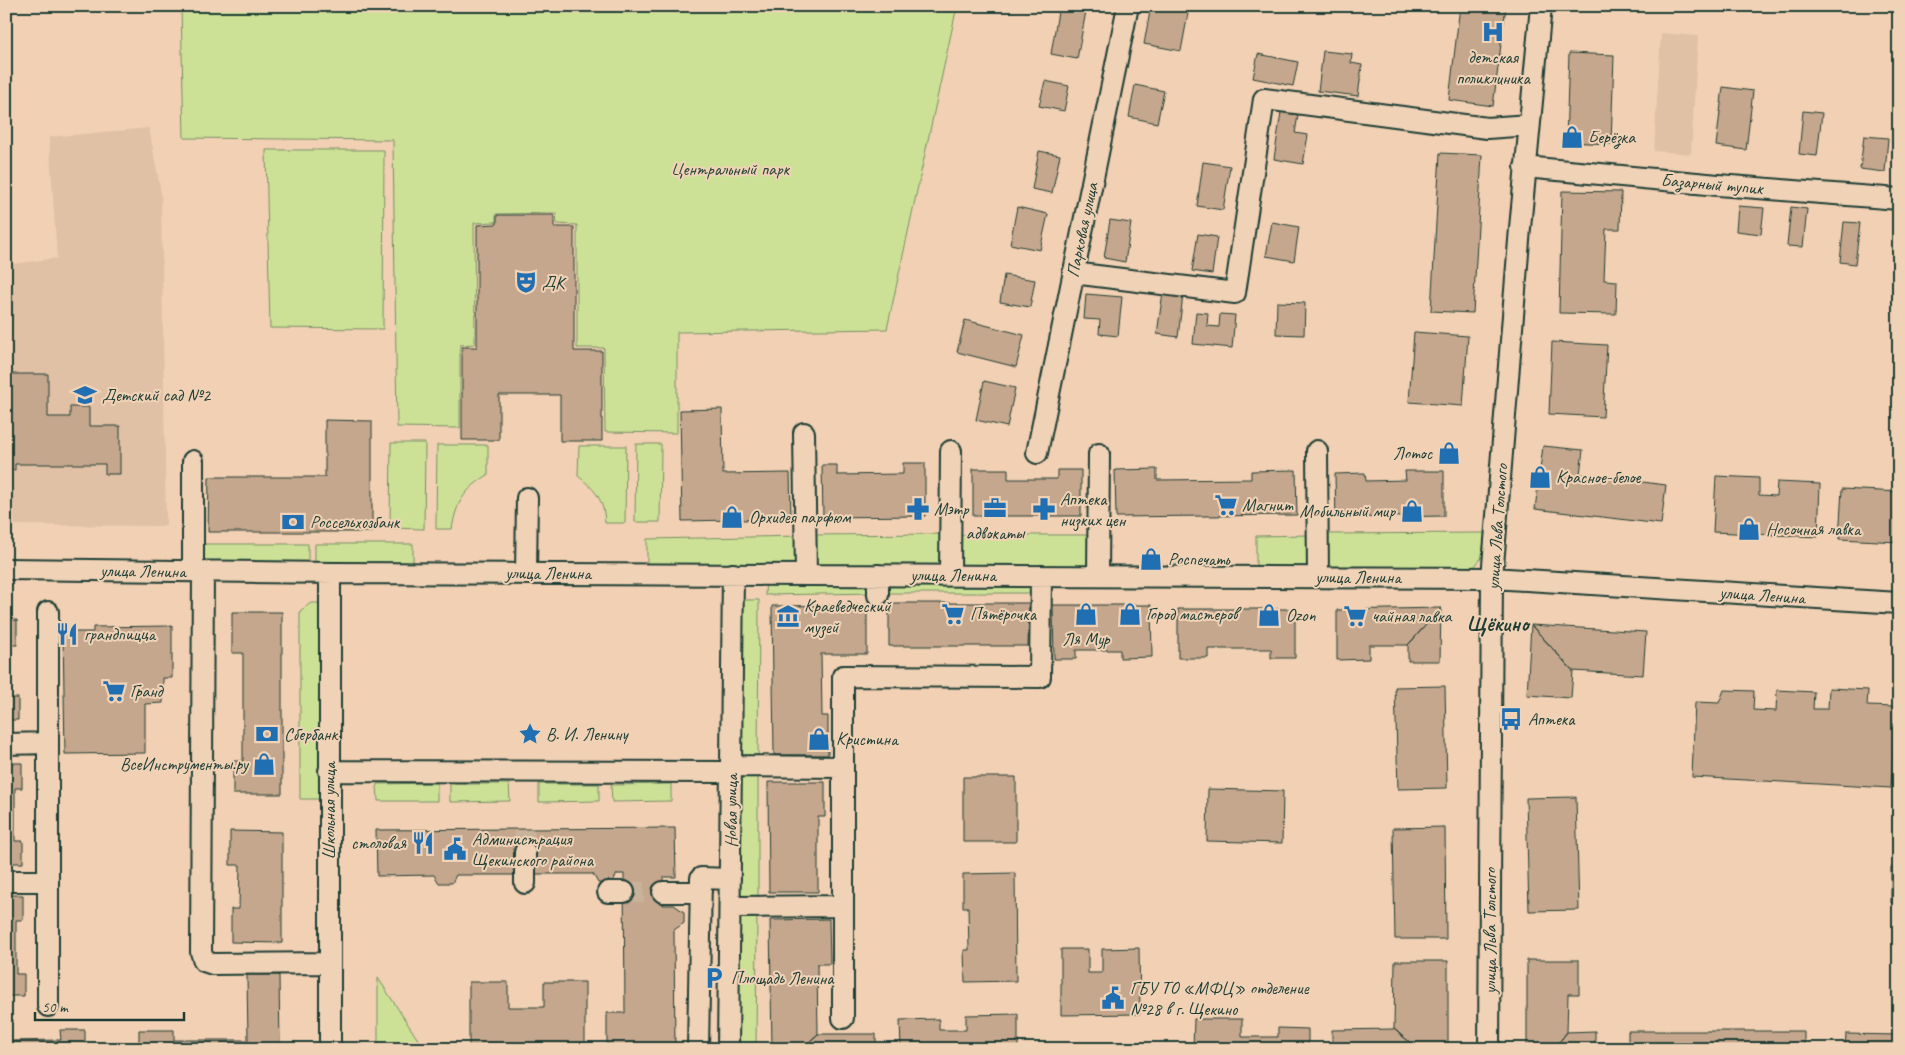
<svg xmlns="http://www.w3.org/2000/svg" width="1905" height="1055" font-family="Caveat,sans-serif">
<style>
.built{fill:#e0c1a6}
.green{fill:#cde196;stroke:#768f65}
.building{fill:#c5a78d;stroke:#1f3d34}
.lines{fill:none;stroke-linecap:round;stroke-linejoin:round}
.minor-tunnel{stroke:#c8b39a;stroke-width:20;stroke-dasharray:20 10;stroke-linecap:butt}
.minor-casing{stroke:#1f3d34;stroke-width:24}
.minor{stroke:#f0d2b6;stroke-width:20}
.labels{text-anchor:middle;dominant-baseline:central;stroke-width:4;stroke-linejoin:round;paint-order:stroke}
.poi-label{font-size:18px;fill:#1f3d34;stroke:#f0d2b6;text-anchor:start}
.park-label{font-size:18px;fill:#284539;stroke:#f0d2b6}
.street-label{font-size:18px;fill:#1f3d34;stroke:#f0d2b6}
.district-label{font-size:22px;font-weight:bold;fill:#1f3d34;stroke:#f0d2b6}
</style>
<rect width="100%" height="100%" fill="#f2d0b3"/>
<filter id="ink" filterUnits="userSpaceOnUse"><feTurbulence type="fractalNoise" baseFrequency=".02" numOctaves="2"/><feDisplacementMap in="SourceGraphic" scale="10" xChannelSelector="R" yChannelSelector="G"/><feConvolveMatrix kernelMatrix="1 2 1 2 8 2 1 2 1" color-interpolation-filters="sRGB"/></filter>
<g filter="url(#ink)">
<path class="built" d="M1661 33 1698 36 1691 154 1654 151Z
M149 128 161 193 166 526 6 525V265L57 258 49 137Z"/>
<path class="green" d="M181 6H957L887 329 677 332V433L605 432 604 348H577V225L557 224 556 213 496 214V222L474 223 475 344 460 345V428L397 427 393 140 184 138Z
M266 150H384L383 329 270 328Z
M391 443H425L424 529 390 528Z
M636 444H661L660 522H635Z
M437 445H488V475C465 489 456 502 452 529H436Z
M579 446H626L625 523H605C604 500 596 490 578 476Z
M1485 533 1482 557 1470 572 1326 573 1327 534Z
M948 534 947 569 809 568V535Z
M954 535H1093V569H954Z
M1310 535 1311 572H1256V536Z
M803 536V569H647V539Z
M197 544H308V567L198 566Z
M315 544H413V567L315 568Z
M766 578H875V593L765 595Z
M1038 578V593H880V579Z
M736 600H759L758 762H735Z
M311 603H325V799H300V611Z
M735 769 758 770V902H735Z
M437 783V801H378L377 784Z
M450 784H509L510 801 450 802Z
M539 784H599V801L539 802Z
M671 784V801L612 802 611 785Z
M736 910H757L756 1049H734Z
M378 978 424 1049H378Z"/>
<path class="building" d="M1059 6H1087L1077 59 1051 54Z
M1151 6 1189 8 1181 51 1144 44Z
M1460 6H1506L1493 106 1449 100Z
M1323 51 1352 54 1351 63 1362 65 1358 96 1318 91Z
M1569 53 1614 55 1611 144 1566 142Z
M1258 54 1298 62 1293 86 1253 78Z
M1045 81 1069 86 1064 111 1039 106Z
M1135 85 1164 91 1157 123 1129 117Z
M1723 87 1753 91 1746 150 1716 146Z
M1803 111 1822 113 1817 156 1799 154Z
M1281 112 1298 115 1295 133 1308 135 1303 164 1274 159Z
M1864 136 1888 138 1885 172 1860 169Z
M1039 151 1060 155 1052 193 1032 189Z
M1440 153 1482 155 1473 313 1431 311Z
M1203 162 1230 166 1223 210 1197 206Z
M1562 191 1621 192 1620 229H1606L1604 280 1617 281 1616 314 1559 313Z
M1738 206 1764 208 1761 234 1736 231Z
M1017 207 1048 214 1040 250 1010 244Z
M1791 207 1807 209 1803 247 1787 246Z
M497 215H554V227H574V351H602V441H560V395H499V440H462V347H477V225L497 224Z
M1110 220 1131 223 1125 262 1104 258Z
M1272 222 1299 227 1294 261 1266 256Z
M1844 222 1860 223 1855 264 1840 262Z
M1198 234 1217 237 1212 274 1192 271Z
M1004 275 1035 280 1030 307 1000 302Z
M1163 292 1183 295 1178 337 1157 334Z
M1086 294 1122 297 1118 336 1099 334 1100 320 1084 319Z
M1277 302 1305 303 1304 335 1276 334Z
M1196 312 1208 313 1207 326 1219 327 1220 314 1235 315 1232 348 1193 344Z
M965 320 1024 335 1016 367 957 352Z
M1414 332 1468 336 1463 406 1409 402Z
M1552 342 1607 345 1603 417 1549 414Z
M7 374H48V417H70V407H89V426H120V474H105V464H15V470H6Z
M984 381 1015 388 1007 427 976 420Z
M722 409 723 474 790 473 791 519 682 521 680 410Z
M325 420 372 421V532H208L209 477H325Z
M1543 446 1583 450 1580 474 1666 485 1661 524 1535 509Z
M903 463H925V516L823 517 822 465H837V475L903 474Z
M973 469H1008V479H1057V470H1081V516H973Z
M1157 469V480L1251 479V471L1296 470 1297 515 1116 517 1115 470Z
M1405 471H1444V516L1336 518 1335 474 1365 473 1366 481 1406 480Z
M1716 476 1759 478V495L1776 496 1777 482 1820 484 1818 537 1713 532Z
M1842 489 1899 492V542L1839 539Z
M889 603H1029L1028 646H889Z
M867 605V654H821L822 716H828V755H774L772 606Z
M1053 605H1151L1152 657 1120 658V650H1076V659H1054Z
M1441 608 1408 645H1369V659L1337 660V610Z
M1441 608 1440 661H1408V645Z
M1178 609H1295V658H1271V649H1208V658H1178Z
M232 612H282V794H233V761H243V653H232Z
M6 620H17V645H10V698H18V720H6Z
M1531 625 1646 632 1643 675 1573 671Z
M1531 625 1573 671 1571 698 1527 695Z
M172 626V678H163V703L145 704V753L65 754 63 632H93V627Z
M1445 686 1447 788 1398 789 1395 687Z
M1829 688 1868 690 1867 706 1895 707 1891 788 1692 777 1695 702 1719 703 1724 690 1754 691 1753 710 1776 711 1777 690 1814 692 1813 709H1828Z
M6 763H22V788H15V841H23V863H6Z
M963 777H1016V842H963Z
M768 782H825V817H818V892H769Z
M1208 789 1283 791 1282 843 1207 841Z
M1576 797 1579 910 1529 911 1526 798Z
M1894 797H1899V839H1893Z
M1445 827 1446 939H1395L1393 828Z
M675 828 676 877H663V905H674L684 912V923L674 930 675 1049H607V1013H625L624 874H617L612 883H598L593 874H535V852H525L516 875H456L452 883H439L434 875 377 876 376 830Z
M230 831 282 832V943L231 942V909H239L240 865H230Z
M1891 867H1899V903H1891Z
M1015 873 1016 981 965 982 964 950H969L968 907H963V874Z
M6 895H23V920H16V974H24V996H6Z
M829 919 830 964H817L818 1034 801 1049H772L770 920Z
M1897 927H1899V968H1897Z
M1139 948 1140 1014 1061 1015V949H1088V973H1102V949Z
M1527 960H1579V994H1568L1567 1032 1554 1049H1527Z
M1395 961H1448V1049H1418L1394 1029Z
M247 975H279L280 1049H139V1030H174V1040H248Z
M469 982H508V1007H544V982H585V1046H469Z
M1018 1014V1049H901L900 1020 939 1019V1030H966V1015Z
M1194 1019H1242V1037H1278V1028L1308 1029V1049H1193Z
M6 1021H10V1041L61 1040 60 1030H85V1049H6Z
M1394 1029 1418 1049H1332V1030Z
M1595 1031V1049H1554L1567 1032Z
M1628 1031H1804V1049H1628Z
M818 1034H876V1049H801Z
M1846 1034 1899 1035V1049H1845Z"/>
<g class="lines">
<path class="minor-tunnel" d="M524 830 525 852
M624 892H663"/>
<defs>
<path id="minor" d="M1525 167 1718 185 1899 199
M1073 273 1235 293 1264 99 1487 128 1529 125
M804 433 806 574
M1317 451 1318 577
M1037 453 1128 6
M193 461V571
M6 569 334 573 1492 578 1899 603
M203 571 201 952 204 961 213 964 329 963
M526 573 527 498
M878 575V595
M950 575 951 451
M1098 576 1099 454
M48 743V1006
M6 744 48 743V612
M731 766 843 767
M329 771 731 772
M525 852V883
M6 881H48
M608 892H624
M663 892H701
M730 907 843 906
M843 1018V676L1040 677 1041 576
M330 1049V573
M698 1049 701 878 730 879
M728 1049 733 574
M1489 1049 1492 578 1520 228 1541 6"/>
</defs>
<use href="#minor" class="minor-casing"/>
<use href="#minor" class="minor"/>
</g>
</g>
<defs>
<symbol id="hospital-bare" viewBox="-9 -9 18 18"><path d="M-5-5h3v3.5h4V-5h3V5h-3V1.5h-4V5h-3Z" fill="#1f6fb2" stroke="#f0d2b6" stroke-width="2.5" paint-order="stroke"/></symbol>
<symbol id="shop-bare" viewBox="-9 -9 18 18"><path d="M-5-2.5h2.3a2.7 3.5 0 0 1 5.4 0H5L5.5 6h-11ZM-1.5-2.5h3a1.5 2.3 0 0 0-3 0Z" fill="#1f6fb2" stroke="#f0d2b6" stroke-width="2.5" paint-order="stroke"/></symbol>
<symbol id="theatre-bare" viewBox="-9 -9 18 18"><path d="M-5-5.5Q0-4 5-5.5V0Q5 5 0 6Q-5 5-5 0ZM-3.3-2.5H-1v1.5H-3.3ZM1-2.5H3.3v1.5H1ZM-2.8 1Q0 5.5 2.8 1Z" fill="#1f6fb2" stroke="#f0d2b6" stroke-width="2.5" paint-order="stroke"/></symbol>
<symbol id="school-bare" viewBox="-9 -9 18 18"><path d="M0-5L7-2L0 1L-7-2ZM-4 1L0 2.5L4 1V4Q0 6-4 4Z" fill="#1f6fb2" stroke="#f0d2b6" stroke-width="2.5" paint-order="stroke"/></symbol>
<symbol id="supermarket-bare" viewBox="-9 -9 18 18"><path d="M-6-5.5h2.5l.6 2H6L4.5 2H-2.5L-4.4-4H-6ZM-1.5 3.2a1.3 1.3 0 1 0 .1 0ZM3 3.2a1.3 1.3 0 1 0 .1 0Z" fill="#1f6fb2" stroke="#f0d2b6" stroke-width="2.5" paint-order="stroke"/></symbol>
<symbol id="office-bare" viewBox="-9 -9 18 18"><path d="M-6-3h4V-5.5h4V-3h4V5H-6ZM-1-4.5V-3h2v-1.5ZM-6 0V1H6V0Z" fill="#1f6fb2" stroke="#f0d2b6" stroke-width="2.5" paint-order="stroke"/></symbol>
<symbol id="pharmacy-bare" viewBox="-9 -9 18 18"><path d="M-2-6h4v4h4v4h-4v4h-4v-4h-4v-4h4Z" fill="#1f6fb2" stroke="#f0d2b6" stroke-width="2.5" paint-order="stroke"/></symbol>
<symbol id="bank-bare" viewBox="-9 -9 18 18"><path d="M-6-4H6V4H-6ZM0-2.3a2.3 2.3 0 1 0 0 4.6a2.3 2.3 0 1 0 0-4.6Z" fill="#1f6fb2" stroke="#f0d2b6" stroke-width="2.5" paint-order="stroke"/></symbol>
<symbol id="museum-bare" viewBox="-9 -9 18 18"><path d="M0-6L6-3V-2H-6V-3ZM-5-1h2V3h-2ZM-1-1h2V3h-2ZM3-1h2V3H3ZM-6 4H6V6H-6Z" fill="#1f6fb2" stroke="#f0d2b6" stroke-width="2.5" paint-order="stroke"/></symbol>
<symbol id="restaurant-bare" viewBox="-9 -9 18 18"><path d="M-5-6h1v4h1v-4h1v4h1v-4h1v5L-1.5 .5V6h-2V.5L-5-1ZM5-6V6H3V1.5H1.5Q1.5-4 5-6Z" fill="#1f6fb2" stroke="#f0d2b6" stroke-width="2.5" paint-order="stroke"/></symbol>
<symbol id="bus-bare" viewBox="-9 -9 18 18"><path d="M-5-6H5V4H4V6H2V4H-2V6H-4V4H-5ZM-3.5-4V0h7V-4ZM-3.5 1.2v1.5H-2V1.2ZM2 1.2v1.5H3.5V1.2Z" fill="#1f6fb2" stroke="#f0d2b6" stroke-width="2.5" paint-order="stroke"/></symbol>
<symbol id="sight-bare" viewBox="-9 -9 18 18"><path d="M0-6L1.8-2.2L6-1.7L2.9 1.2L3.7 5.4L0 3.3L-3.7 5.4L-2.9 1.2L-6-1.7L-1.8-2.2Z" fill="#1f6fb2" stroke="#f0d2b6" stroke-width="2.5" paint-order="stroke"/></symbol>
<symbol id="civic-bare" viewBox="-9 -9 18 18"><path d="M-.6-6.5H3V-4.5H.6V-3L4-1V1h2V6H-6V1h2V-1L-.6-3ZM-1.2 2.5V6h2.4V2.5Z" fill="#1f6fb2" stroke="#f0d2b6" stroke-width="2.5" paint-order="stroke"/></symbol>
<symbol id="parking-bare" viewBox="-9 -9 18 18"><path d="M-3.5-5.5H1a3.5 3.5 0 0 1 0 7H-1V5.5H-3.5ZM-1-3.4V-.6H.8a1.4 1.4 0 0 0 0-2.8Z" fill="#1f6fb2" stroke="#f0d2b6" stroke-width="2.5" paint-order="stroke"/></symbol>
</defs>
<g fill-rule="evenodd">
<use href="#hospital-bare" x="1477" y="16" width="32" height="32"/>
<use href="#shop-bare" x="1556" y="121" width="32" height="32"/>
<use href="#theatre-bare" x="510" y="266" width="32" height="32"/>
<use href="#school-bare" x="69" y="379" width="32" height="32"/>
<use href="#shop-bare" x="1433" y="437" width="32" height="32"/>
<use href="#shop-bare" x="1524" y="461" width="32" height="32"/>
<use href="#supermarket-bare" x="1210" y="489" width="32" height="32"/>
<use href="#office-bare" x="979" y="492" width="32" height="32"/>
<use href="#pharmacy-bare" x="902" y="493" width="32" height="32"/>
<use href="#pharmacy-bare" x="1028" y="493" width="32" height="32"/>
<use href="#shop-bare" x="1396" y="495" width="32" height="32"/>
<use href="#shop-bare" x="716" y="501" width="32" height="32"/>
<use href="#bank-bare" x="277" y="506" width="32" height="32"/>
<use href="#shop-bare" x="1733" y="513" width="32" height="32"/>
<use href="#shop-bare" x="1135" y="543" width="32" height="32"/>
<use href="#supermarket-bare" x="937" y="598" width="32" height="32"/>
<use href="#shop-bare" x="1070" y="598" width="32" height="32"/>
<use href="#shop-bare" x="1114" y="598" width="32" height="32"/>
<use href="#shop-bare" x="1253" y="599" width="32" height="32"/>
<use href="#museum-bare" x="772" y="600" width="32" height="32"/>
<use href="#supermarket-bare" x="1339" y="600" width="32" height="32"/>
<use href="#restaurant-bare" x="51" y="618" width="32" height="32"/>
<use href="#supermarket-bare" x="98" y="675" width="32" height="32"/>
<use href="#bus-bare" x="1495" y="703" width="32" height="32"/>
<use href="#bank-bare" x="251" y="718" width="32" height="32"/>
<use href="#sight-bare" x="514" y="718" width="32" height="32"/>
<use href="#shop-bare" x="803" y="723" width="32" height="32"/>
<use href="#shop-bare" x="248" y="748" width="32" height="32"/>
<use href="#restaurant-bare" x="407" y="827" width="32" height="32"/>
<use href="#civic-bare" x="439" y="833" width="32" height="32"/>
<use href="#parking-bare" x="698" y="962" width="32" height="32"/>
<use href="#civic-bare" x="1097" y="982" width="32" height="32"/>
</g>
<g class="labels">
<g class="poi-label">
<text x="1493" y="57" text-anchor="middle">детская<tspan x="1493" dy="21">поликлиника</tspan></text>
<text x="1588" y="137">Берёзка</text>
<text x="542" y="282">ДК</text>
<text x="102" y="395">Детский сад №2</text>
<text x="1432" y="453" text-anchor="end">Лотос</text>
<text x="1556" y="477">Красное-белое</text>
<text x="1060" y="499">Аптека<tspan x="1060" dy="21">низких цен</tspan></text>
<text x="1242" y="505">Магнит</text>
<text x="934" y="509">Мэтр</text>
<text x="1395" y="511" text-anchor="end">Мобильный мир</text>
<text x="749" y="517">Орхидея парфюм</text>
<text x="310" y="522">Россельхозбанк</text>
<text x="1766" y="529">Носочная лавка</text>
<text x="995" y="533" text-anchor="middle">адвокаты</text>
<text x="1168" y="559">Роспечать</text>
<text x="804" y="606">Краеведческий<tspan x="804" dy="21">музей</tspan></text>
<text x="970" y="614">Пятёрочка</text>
<text x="1146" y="614">Город мастеров</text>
<text x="1286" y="615">Ozon</text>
<text x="1372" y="616">чайная лавка</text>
<text x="84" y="634">грандпицца</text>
<text x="1086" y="639" text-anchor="middle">Ля Мур</text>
<text x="130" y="691">Гранд</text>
<text x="1528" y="719">Аптека</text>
<text x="284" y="734">Сбербанк</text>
<text x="546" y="734">В. И. Ленину</text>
<text x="836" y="739">Кристина</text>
<text x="248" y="764" text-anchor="end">ВсеИнструменты.ру</text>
<text x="472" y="839">Администрация<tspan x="472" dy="21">Щекинского района</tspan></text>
<text x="406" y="843" text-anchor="end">столовая</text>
<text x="731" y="978">Площадь Ленина</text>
<text x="1130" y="988">ГБУ ТО «МФЦ» отделение<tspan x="1130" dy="21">№28 в г. Щекино</tspan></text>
</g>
<g class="park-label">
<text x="730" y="169">Центральный парк</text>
</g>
<g class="street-label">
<text transform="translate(1712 184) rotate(5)">Базарный тупик</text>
<text transform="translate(1082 230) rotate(-78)">Парковая улица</text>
<text transform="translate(1497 527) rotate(-86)">улица Льва Толстого</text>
<text transform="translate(143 571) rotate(1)">улица Ленина</text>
<text x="548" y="573">улица Ленина</text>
<text x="953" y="575">улица Ленина</text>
<text x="1358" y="577">улица Ленина</text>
<text transform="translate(1762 595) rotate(4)">улица Ленина</text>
<text transform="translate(329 811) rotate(-90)">Школьная улица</text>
<text transform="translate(731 811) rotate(-90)">Новая улица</text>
<text transform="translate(1490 931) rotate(-90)">улица Льва Толстого</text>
</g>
<g class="district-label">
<text x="1498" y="624">Щёкино</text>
</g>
</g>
<rect width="1905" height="1055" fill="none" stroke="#f0d2b6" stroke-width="25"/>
<rect x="12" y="12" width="1880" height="1030" fill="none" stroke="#1f3d34" stroke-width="2" filter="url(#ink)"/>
<path d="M35 1012v8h149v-8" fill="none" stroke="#1f3d34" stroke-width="2.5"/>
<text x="42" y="1012" font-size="15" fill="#1f3d34" stroke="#f0d2b6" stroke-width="4" paint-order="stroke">50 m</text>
</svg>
